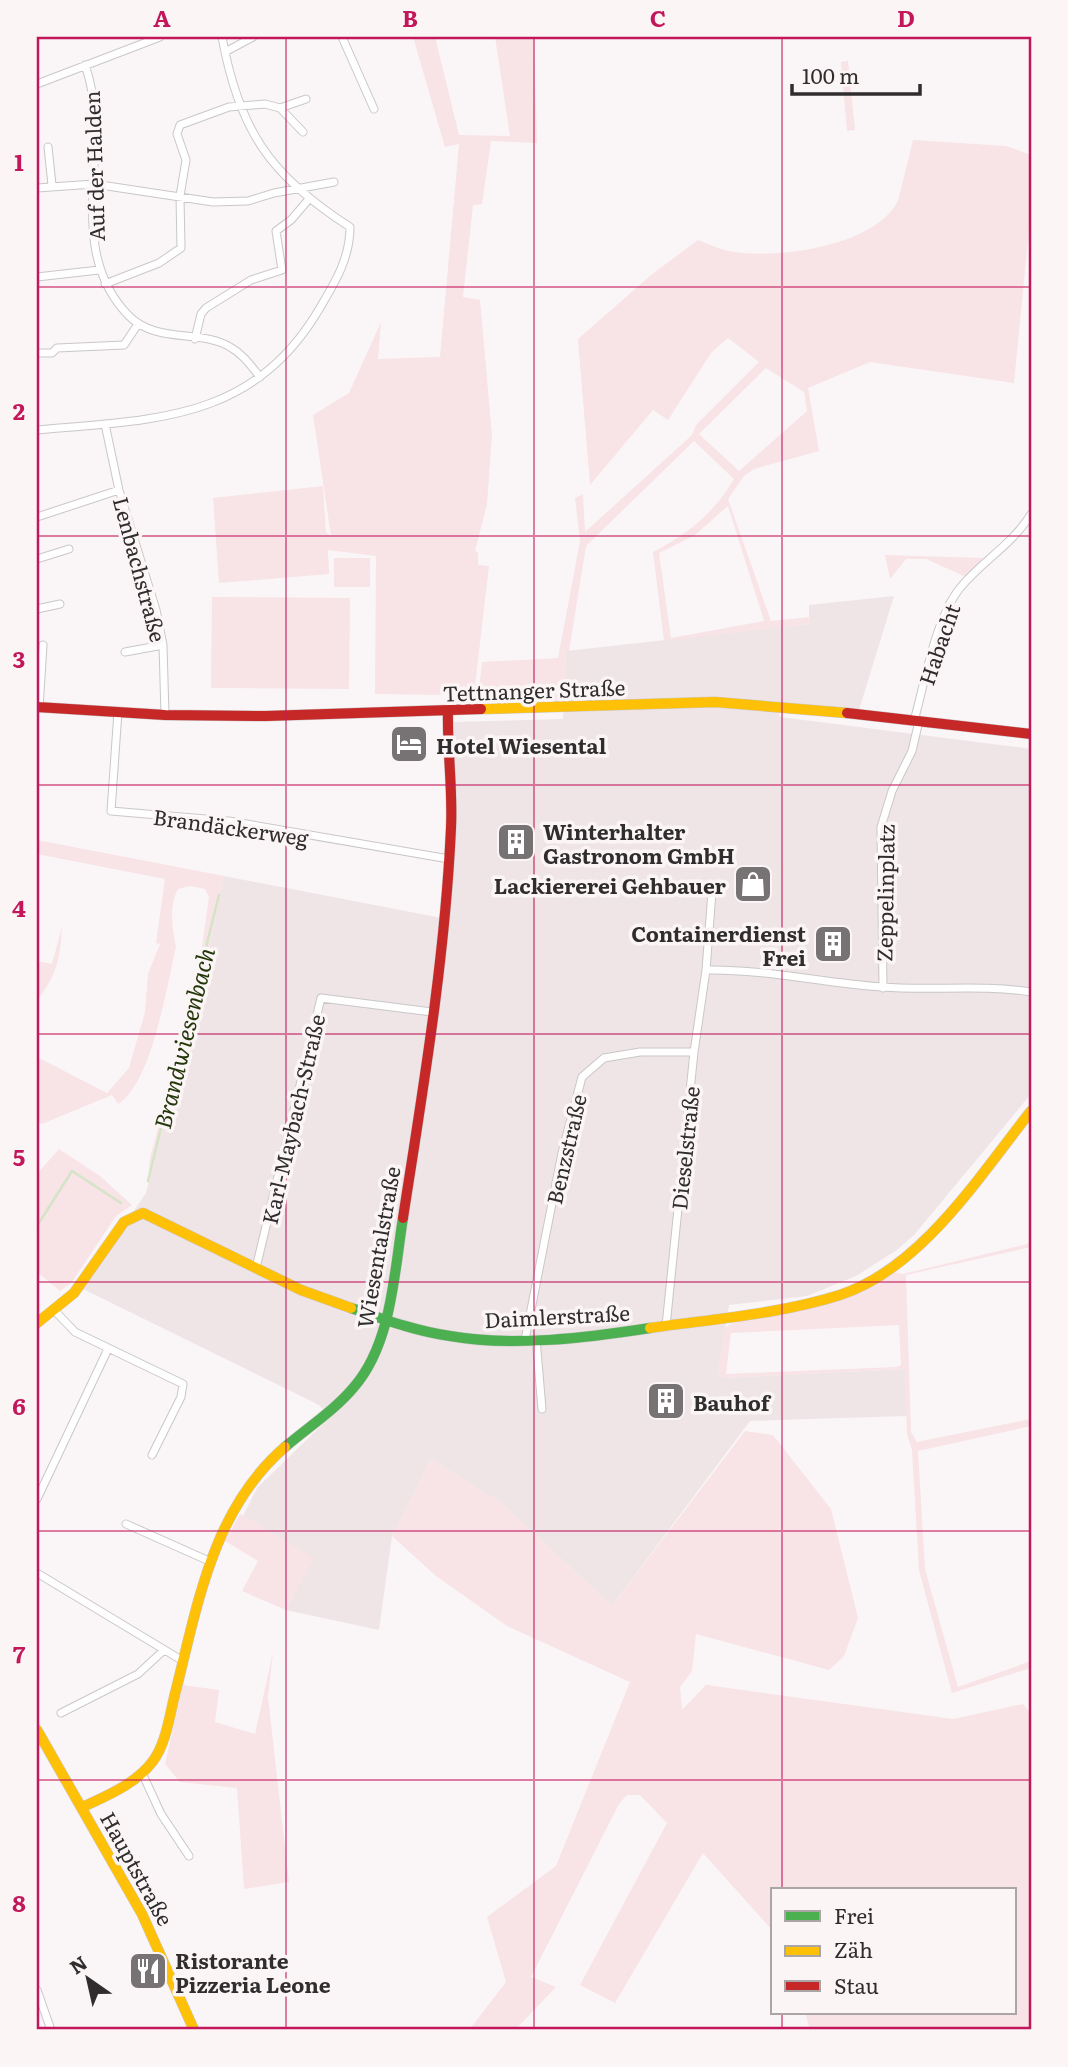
<svg xmlns="http://www.w3.org/2000/svg" width="1068" height="2067" font-family="Literata,serif">
<style>
.built{fill:#efe5e7}
.green{fill:#f8e3e6;fill-rule:evenodd}
.lines{fill:none;stroke-linecap:round;stroke-linejoin:round}
.stream{stroke:#d5e3c7;stroke-width:2.5}
.street-casing{stroke:#cac7c7;stroke-width:9}
.fast-casing{stroke:#cac7c7;stroke-width:11}
.slow-casing{stroke:#cac7c7;stroke-width:11}
.jam-casing{stroke:#cac7c7;stroke-width:11}
.street{stroke:#fefefe;stroke-width:7}
.fast{stroke:#4caf50;stroke-width:10}
.slow{stroke:#ffc107;stroke-width:10}
.jam{stroke:#c62828;stroke-width:10}
.grid{fill:none;stroke:#c2185b;stroke-width:2;stroke-opacity:0.55}
.labels{text-anchor:middle;dominant-baseline:central;stroke-width:7;stroke-linejoin:round;paint-order:stroke}
.street-label{font-size:21px;fill:#302d2e;stroke:#fbf5f6}
.poi-label{font-size:21px;font-weight:bold;fill:#302d2e;stroke:#fbf5f6;text-anchor:start}
.water-label{font-size:23px;font-style:italic;fill:#23370b;stroke:#fbf5f6}
.neatline{fill:none;stroke:#c2185b;stroke-width:2.5}
.grid-label{font-size:23px;text-anchor:middle;font-weight:bold;fill:#c2185b}
</style>
<rect width="100%" height="100%" fill="#faf6f7"/>
<path class="built" d="M894 596 859 710 777 703 780 717 1031 749V1094L914 1235 897 1250 856 1276 807 1296 729 1305 718 1373 723 1378 905 1369 907 1416 750 1421 612 1606 500 1502 431 1459 392 1536 379 1630 286 1610 313 1558 243 1516 257 1488 330 1417 319 1405 81 1288 146 1193 206 964 224 876 447 919 452 722 563 719 566 651 809 624V605Z"/>
<path class="green" d="M413 37H435L459 135 510 136 495 37H534L537 143 491 141 482 204 473 205 463 297 480 300 492 435 487 504 475 551 478 552V565L489 566 473 703H449L447 695 375 694 376 556 328 550 329 574 219 583 213 498 323 486 326 532 331 536 313 415 349 393 381 322 378 359 440 357 459 144 445 147Z
M848 61 855 130 847 131 841 62Z
M913 140 1006 146 1031 155V208L1014 383 870 362 808 388 819 451 754 469 744 476 728 499 771 621 810 617V624L664 641 653 552C689 533 713 514 734 479L694 441 586 546 569 651H566L564 702 481 703 478 699 482 662 558 658 580 541 575 498 583 494 585 532 692 435 696 425 759 362 728 338 711 353 668 420 653 410 590 485 578 339 651 275 698 240C708 244 719 249 729 251 775 260 874 247 898 201ZM766 368 804 392 807 411 739 471 699 434ZM728 506 764 621 671 638 659 553 695 535Z
M885 555 983 558 966 577 926 559H906L890 579Z
M334 558H370V587H334Z
M212 597 350 598 349 689 211 688Z
M37 840 224 876 206 964 148 1185 150 1158 196 989 209 897 205 889 190 886 178 889C169 905 172 930 176 947 167 985 152 1083 118 1104L112 1095 42 1124 37 1121V1057L107 1093 129 1068 145 1012 148 974 160 944 156 943 165 879 37 854Z
M62 927C60 961 57 973 37 1001V961L52 964Z
M59 1149 100 1176 132 1205 116 1216 72 1282 60 1291 37 1272V1174Z
M1031 1243V1247L906 1275 911 1432 917 1442 1031 1419V1426L918 1451 925 1569 958 1687 1031 1661V1668L952 1693 919 1570 912 1450 907 1434 905 1369 723 1378 718 1373 724 1329 730 1324 841 1299 894 1272 903 1274ZM899 1325 901 1365 896 1367 726 1374 731 1333Z
M745 1431 773 1435 831 1509 858 1618 844 1656 829 1670 696 1634 692 1671 680 1687 682 1710 706 1685 953 1719 1023 1704 1031 1714V2030H810L805 2013H1014V1890H772V1930L703 1853 615 2003 580 1985 667 1823 640 1795H627L619 1804 531 1977 556 1987 515 2030H469L506 1982 487 1917 556 1866 630 1682 507 1626 436 1576 392 1536 431 1459 500 1502 612 1606Z
M240 1514 314 1558 286 1610 242 1591 258 1561 225 1541Z
M273 1652 268 1697 289 1882 244 1889 237 1788 180 1782 165 1764 183 1685 219 1690 215 1722 255 1734Z"/>
<g class="lines">
<path class="stream" d="M148 1181 219 895
M37 1226 72 1171 121 1203"/>
<defs>
<path id="street" d="M342 37 374 109
M225 52 253 37
M85 65C115 148 61 247 129 316 157 344 200 329 230 347 243 354 251 366 260 377
M37 84 160 37
M280 108 303 132
M48 147 52 185
M37 188 94 184 213 202 248 201 274 193 334 182
M37 277 99 270
M105 284 159 263 181 248 180 196 186 160 177 134 180 125 229 107 265 104 280 108 306 99
M195 339 201 314 206 308 251 280 282 270 276 231 291 220 309 199
M37 353H52L57 348 124 345 138 324
M105 424 119 490 156 610 163 645 165 715
M37 430C156 419 254 422 321 306 336 281 350 257 350 227 270 176 239 130 222 37
M37 517 119 490
M37 559 69 549
M37 609 60 604
M125 652 163 645
M39 708 43 645
M118 712 111 811 229 821 449 859
M914 721C925 682 935 619 960 588 982 561 1013 544 1031 514
M706 970 712 892
M883 988 881 827 892 791 912 751 919 721
M256 1268 321 998 432 1012
M55 1311 75 1332 183 1384 181 1397 152 1455
M666 1326 694 1052 706 970C766 969 823 983 882 987 932 991 981 984 1031 992
M536 1339 542 1409
M525 1340 562 1153 582 1077 604 1058 640 1052H694
M37 1499 108 1349
M126 1524 209 1561
M37 1573 183 1661
M61 1713 138 1674 164 1650
M143 1775 161 1814 189 1856
M37 1990 51 2030"/>
<path id="fast" d="M351 1308C383 1319 415 1331 450 1336 514 1347 586 1338 650 1328
M285 1447C307 1428 335 1410 354 1387 392 1343 394 1273 403 1218"/>
<path id="slow" d="M481 709 715 702 847 713
M37 1323 74 1293 124 1222 143 1213 301 1290 351 1308
M650 1328C713 1319 780 1314 840 1295 922 1268 980 1175 1031 1111
M37 1730 142 1914 194 2030
M83 1807C108 1795 136 1784 153 1761 167 1742 170 1712 176 1690 198 1603 213 1509 285 1447"/>
<path id="jam" d="M37 707 165 715 266 716 481 709
M847 713 1031 734
M403 1218C423 1089 445 959 451 828 453 789 447 750 448 711"/>
</defs>
<use href="#street" class="street-casing"/>
<use href="#fast" class="fast-casing"/>
<use href="#slow" class="slow-casing"/>
<use href="#jam" class="jam-casing"/>
<use href="#street" class="street"/>
<use href="#fast" class="fast"/>
<use href="#slow" class="slow"/>
<use href="#jam" class="jam"/>
</g>
<path class="grid" d="M286 37V2030M534 37V2030M782 37V1890M37 287H1031M37 536H1031M37 785H1031M37 1034H1031M37 1282H1031M37 1531H1031M37 1780H1031M782 2013V2030"/>
<defs>
<symbol id="hotel-square" viewBox="-11 -11 22 22"><rect x="-9" y="-9" width="18" height="18" rx="4" fill="#777374" stroke="#fbf5f6"/><path d="M-6-4.5h1.5V1H6V5H4.5V3h-9V5H-6ZM-4 0a1.8 1.8 0 1 1 3.6 0ZM.5 0V-2.5h3Q6-2.5 6 0Z" fill="#fff"/></symbol>
<symbol id="building-square" viewBox="-11 -11 22 22"><rect x="-9" y="-9" width="18" height="18" rx="4" fill="#777374" stroke="#fbf5f6"/><path d="M-4-6H4V6H1V3H-1V6H-4ZM-2.5-4.3h1.7v1.8h-1.7ZM.8-4.3h1.7v1.8H.8ZM-2.5-1h1.7V.8h-1.7ZM.8-1h1.7V.8H.8Z" fill="#fff"/></symbol>
<symbol id="shop-square" viewBox="-11 -11 22 22"><rect x="-9" y="-9" width="18" height="18" rx="4" fill="#777374" stroke="#fbf5f6"/><path d="M-5-2.5h2.3a2.7 3.5 0 0 1 5.4 0H5L5.5 6h-11ZM-1.5-2.5h3a1.5 2.3 0 0 0-3 0Z" fill="#fff"/></symbol>
<symbol id="restaurant-square" viewBox="-11 -11 22 22"><rect x="-9" y="-9" width="18" height="18" rx="4" fill="#777374" stroke="#fbf5f6"/><path d="M-5-6h1v4h1v-4h1v4h1v-4h1v5L-1.5 .5V6h-2V.5L-5-1ZM5-6V6H3V1.5H1.5Q1.5-4 5-6Z" fill="#fff"/></symbol>
</defs>
<g fill-rule="evenodd">
<use href="#hotel-square" x="387" y="722" width="44" height="44"/>
<use href="#building-square" x="494" y="820" width="44" height="44"/>
<use href="#shop-square" x="731" y="862" width="44" height="44"/>
<use href="#building-square" x="811" y="922" width="44" height="44"/>
<use href="#building-square" x="644" y="1379" width="44" height="44"/>
<use href="#restaurant-square" x="126" y="1949" width="44" height="44"/>
</g>
<g class="labels">
<g class="street-label">
<text transform="translate(93 166) rotate(-92)">Auf der Halden</text>
<text transform="translate(141 569) rotate(75)">Lenbachstraße</text>
<text transform="translate(938 644) rotate(-71)">Habacht</text>
<text transform="translate(534 689) rotate(-2)">Tettnanger Straße</text>
<text transform="translate(231 826) rotate(8)">Brandäckerweg</text>
<text transform="translate(884 893) rotate(-89)">Zeppelinplatz</text>
<text transform="translate(292 1119) rotate(-77)">Karl-Maybach-Straße</text>
<text transform="translate(684 1148) rotate(-84)">Dieselstraße</text>
<text transform="translate(565 1149) rotate(-77)">Benzstraße</text>
<text transform="translate(377 1247) rotate(-80)">Wiesentalstraße</text>
<text transform="translate(557 1315) rotate(-3)">Daimlerstraße</text>
<text transform="translate(138 1868) rotate(61)">Hauptstraße</text>
</g>
<g class="poi-label">
<text x="436" y="744">Hotel Wiesental</text>
<text x="543" y="830">Winterhalter<tspan x="543" dy="24">Gastronom GmbH</tspan></text>
<text x="726" y="884" text-anchor="end">Lackiererei Gehbauer</text>
<text x="806" y="932" text-anchor="end">Containerdienst<tspan x="806" dy="24">Frei</tspan></text>
<text x="693" y="1401">Bauhof</text>
<text x="175" y="1959">Ristorante<tspan x="175" dy="24">Pizzeria Leone</tspan></text>
</g>
<g class="water-label">
<text transform="translate(183 1038) rotate(-76)">Brandwiesenbach</text>
</g>
</g>
<rect width="1068" height="2067" fill="none" stroke="#fbf5f6" stroke-width="77"/>
<rect x="771" y="1888" width="245" height="126" fill="#fbf5f6" stroke="#aaa5a6" stroke-width="2"/>
<rect x="785" y="1911" width="35" height="10" fill="#4caf50" stroke="#aaa5a6" stroke-width="2"/>
<text x="834" y="1924" font-size="21" fill="#302d2e">Frei</text>
<rect x="785" y="1946" width="35" height="10" fill="#ffc107" stroke="#aaa5a6" stroke-width="2"/>
<text x="834" y="1958" font-size="21" fill="#302d2e">Zäh</text>
<rect x="785" y="1981" width="35" height="10" fill="#c62828" stroke="#aaa5a6" stroke-width="2"/>
<text x="834" y="1994" font-size="21" fill="#302d2e">Stau</text>
<g transform="translate(88 1979) rotate(326)" stroke="#fbf5f6" stroke-width="5" paint-order="stroke">
<path d="M0-5L12 26L0 18L-12 26Z" fill="#302d2e"/>
<text y="-10" font-size="19" font-weight="bold" text-anchor="middle" fill="#302d2e">N</text>
</g>
<path d="M792 84v10h128v-10" fill="none" stroke="#302d2e" stroke-width="3.5"/>
<text x="802" y="84" font-size="21" fill="#302d2e" stroke="#fbf5f6" stroke-width="5" paint-order="stroke">100 m</text>
<rect x="38" y="38" width="992" height="1990" class="neatline"/>
<g class="grid-label">
<text x="162" y="27">A</text>
<text x="410" y="27">B</text>
<text x="658" y="27">C</text>
<text x="906" y="27">D</text>
<text x="19" y="171">1</text>
<text x="19" y="420">2</text>
<text x="19" y="668">3</text>
<text x="19" y="917">4</text>
<text x="19" y="1166">5</text>
<text x="19" y="1415">6</text>
<text x="19" y="1663">7</text>
<text x="19" y="1912">8</text>
</g>
</svg>
